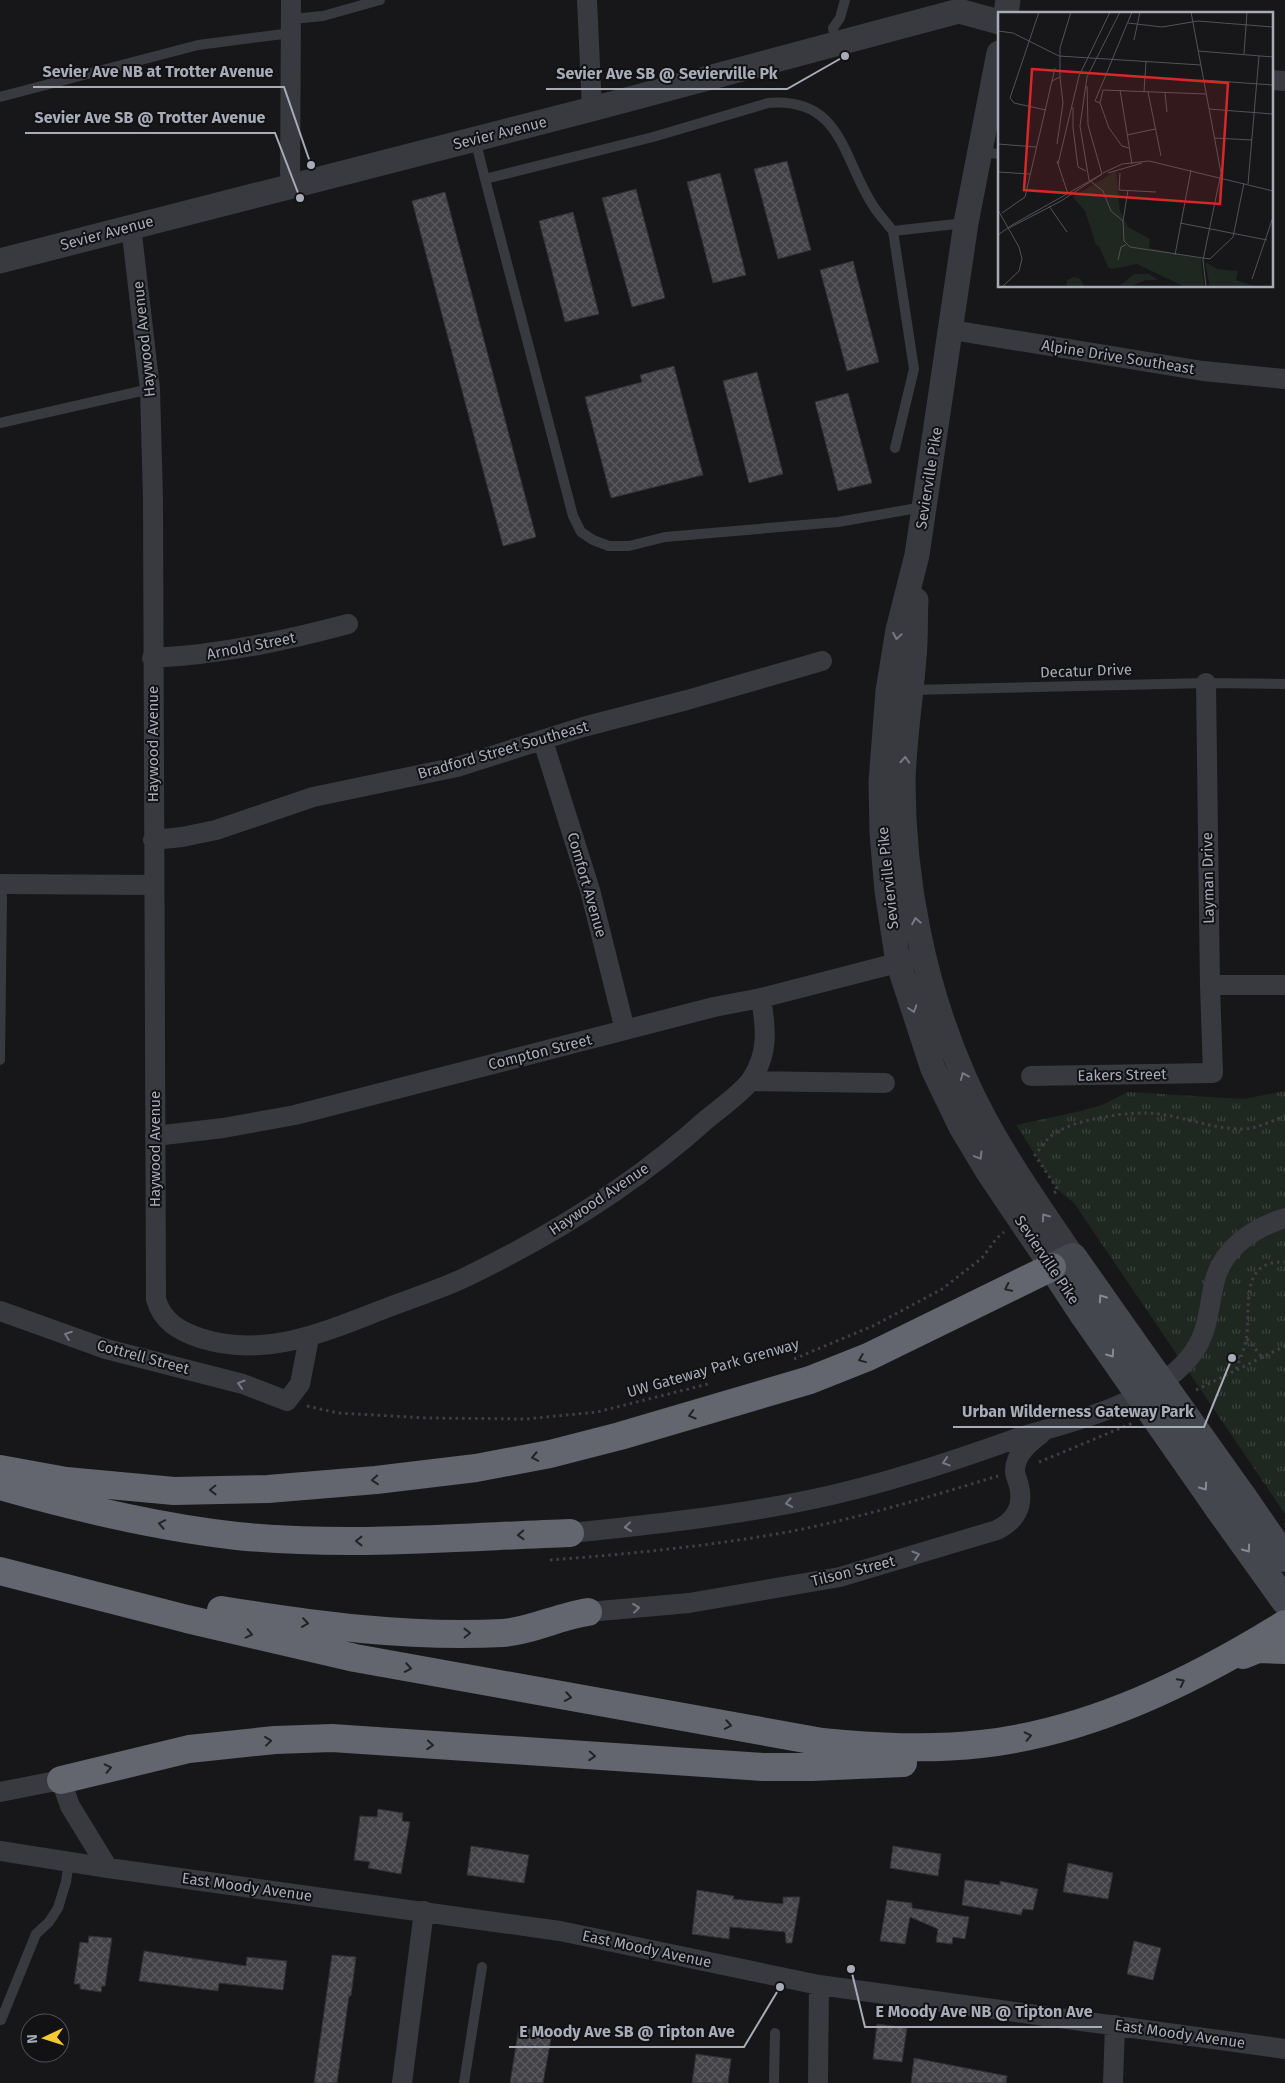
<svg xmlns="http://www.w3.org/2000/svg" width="1285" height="2083" font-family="'Fira Sans',sans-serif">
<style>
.park{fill:url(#park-tufts)}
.building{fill:url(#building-cross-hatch);stroke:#313135}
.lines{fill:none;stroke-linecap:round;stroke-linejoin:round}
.path{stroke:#3d3f45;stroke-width:3;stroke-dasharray:2.5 4;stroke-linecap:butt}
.service{stroke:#393a40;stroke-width:10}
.minor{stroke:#393a40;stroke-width:20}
.tertiary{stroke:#393a40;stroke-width:25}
.secondary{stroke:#45474e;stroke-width:28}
.motorway{stroke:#63656f;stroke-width:28}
.secondary-bridge{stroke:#45474e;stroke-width:28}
.oneway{stroke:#767983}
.oneway2{stroke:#222326}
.oneway3{stroke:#858994}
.labels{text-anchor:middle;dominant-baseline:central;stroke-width:4;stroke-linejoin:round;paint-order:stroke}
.street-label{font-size:15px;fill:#a8acb9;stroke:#121214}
.inset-road{fill:none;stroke:#515359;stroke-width:1}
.view{fill:#d62828;fill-opacity:0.15;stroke:#d62828;stroke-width:2.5}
.inset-edge{fill:none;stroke:#a8acb9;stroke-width:2.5}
.leader{fill:none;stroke:#a8acb9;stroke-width:2}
.callout-dot{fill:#a8acb9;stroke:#121214;stroke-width:2}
.callout-label{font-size:16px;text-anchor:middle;font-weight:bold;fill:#a8acb9;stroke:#121214;stroke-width:4;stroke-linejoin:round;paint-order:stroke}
</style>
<defs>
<pattern id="park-tufts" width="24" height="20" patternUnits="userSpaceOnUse" patternTransform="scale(1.25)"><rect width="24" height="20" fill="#1e2720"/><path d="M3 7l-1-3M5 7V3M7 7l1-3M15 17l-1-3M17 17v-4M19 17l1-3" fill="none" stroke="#3c443e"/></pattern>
<pattern id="building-cross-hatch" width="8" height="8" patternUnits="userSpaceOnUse" patternTransform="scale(1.25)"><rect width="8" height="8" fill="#414146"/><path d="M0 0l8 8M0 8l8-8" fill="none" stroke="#5a5a5f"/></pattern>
</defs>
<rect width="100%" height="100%" fill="#171719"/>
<path class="park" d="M1285 1091V1514L1074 1203 1058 1190 1016 1125 1081 1111 1102 1105 1128 1092 1244 1099Z"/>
<path class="building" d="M787 161 811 250 778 259 754 169Z
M720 173 746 275 713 283 687 182Z
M636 189 665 298 632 307 602 198Z
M445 192 536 537 503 546 412 201Z
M573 212 599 314 565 322 539 221Z
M853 261 879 362 847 371 820 270Z
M674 366 703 475 611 498 585 397 642 382 640 375Z
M757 372 783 474 749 483 723 381Z
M848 393 872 483 838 491 815 402Z
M378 1809 403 1813 402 1821 410 1822 401 1874 368 1868 370 1862 354 1860 360 1816 377 1817Z
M471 1846 529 1855 524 1883 467 1875Z
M893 1846 941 1854 938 1876 890 1868Z
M1068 1863 1113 1873 1108 1899 1063 1892Z
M965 1880 1000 1885V1881L1038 1889 1033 1910 1023 1909 1021 1915 962 1905Z
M697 1890 734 1896 733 1899 783 1904V1897H800L792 1943H786L785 1932 730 1927 729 1939 692 1934Z
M887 1900 912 1903V1908L969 1917 965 1939 953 1937 952 1944 936 1942 938 1929 910 1917 905 1944 880 1941Z
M89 1936 112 1938 105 1986H102L101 1992 80 1989V1984H74L80 1942 88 1943Z
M1134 1941 1161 1948 1153 1980 1127 1974Z
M144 1951 246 1966 247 1957 287 1961 283 1990 219 1983 218 1991 139 1981Z
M332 1955 356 1957 351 1996H349L337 2083H314Z
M877 2024 907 2028 902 2062 873 2059Z
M519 2027 552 2033 543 2083H510Z
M696 2054 731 2059 728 2083H692Z
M914 2058 1007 2076 1006 2083H911Z"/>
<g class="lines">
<path class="path" d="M1054 1193 1058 1190 1035 1155C1040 1149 1044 1142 1050 1137 1069 1119 1134 1110 1159 1114 1187 1118 1214 1129 1242 1129 1257 1129 1271 1121 1285 1116
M1247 1339 1262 1357
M794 1359 875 1325 942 1289 982 1258 996 1239 1004 1232
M1236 1369C1240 1360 1244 1350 1246 1340 1252 1311 1237 1260 1285 1262
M1196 1390 1285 1346
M307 1406 338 1413 427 1418 526 1419 597 1412 708 1384
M1039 1462 1133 1423
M550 1560C630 1554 709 1546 788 1532 859 1518 929 1497 998 1476"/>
<path class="service" d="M291 19 323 16 380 0
M836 43 833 28 840 18 845 0
M0 97 198 45 291 33
M475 139 485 179
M980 152 999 154
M893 231 914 369 895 448
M0 423 150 389
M923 507 838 522 665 537 629 546H609L593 540 581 532 573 516 485 179 653 137 768 103C843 97 842 159 874 207 879 215 887 223 893 231L965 223
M911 690 1206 683 1285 684
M0 892 2 896 0 1060
M1 2020 36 1934 49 1922 58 1908 66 1882 69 1862
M464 2083 482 1967
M774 2083 775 2033"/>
<path class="minor" d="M587 0 592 109
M1271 80 1285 81
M290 186 291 0
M131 226 150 389 153 500 156 1299C162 1321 179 1331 200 1338 265 1359 324 1332 384 1309 410 1299 438 1290 464 1278 549 1237 636 1183 707 1119 720 1108 742 1093 751 1080 769 1053 766 1029 761 998
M952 330 1203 371 1285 379
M152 658C219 655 284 641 348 624
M543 741 590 890 625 1030
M153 840 182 837 216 830 313 797 457 767 583 727 687 700 822 661
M0 884 153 885
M1210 985H1285
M1031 1076 1213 1073 1210 985 1206 683
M750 1081 885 1083
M155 1136 223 1128 295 1115 714 1007 761 998 924 956
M0 1311 106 1349 243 1384 287 1401 300 1384 309 1338
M570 1533C650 1525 730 1516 809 1500 882 1485 953 1461 1023 1436 1075 1422 1154 1401 1189 1358 1208 1336 1208 1311 1214 1284 1221 1249 1253 1228 1285 1218
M588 1612 689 1603 840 1577 997 1530C1015 1521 1024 1507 1019 1486 1018 1481 1015 1475 1015 1471 1015 1454 1029 1443 1041 1434
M0 1792 61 1780 70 1806 108 1868
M0 1851 108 1868 560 1931 819 1985 1285 2049
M402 2083 424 1911
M818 2083 819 1985
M1113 2083 1115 2025"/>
<path class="tertiary" d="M1006 14 1008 0
M999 53 966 223 917 555 898 630 888 691 881 782 882 833 887 891 898 962 933 1069 961 1127 988 1172 1052 1267
M0 261 592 109 959 11 999 22
M916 600C915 619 916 638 914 657 911 698 904 740 903 781 903 882 924 987 965 1079 993 1142 1034 1200 1073 1257"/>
<path class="secondary" d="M1083 1314 1052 1267 1073 1257 1130 1338
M1243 1497 1285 1558
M1219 1509 1285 1601"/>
<path class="motorway" d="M0 1469 66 1481 174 1491 268 1489 376 1480 476 1468 550 1454 620 1436 810 1380 868 1357 1052 1267
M0 1486C77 1508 157 1527 237 1536 347 1547 459 1537 570 1533
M0 1571 187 1619 355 1658 822 1742C875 1747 928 1750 981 1744 1090 1732 1193 1681 1285 1624
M221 1610C314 1625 409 1638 503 1633 532 1631 559 1616 588 1612
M1243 1655 1258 1649 1285 1650
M61 1780 189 1749 275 1740 332 1738 763 1767H812L903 1763"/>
<path class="secondary-bridge" d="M1083 1314 1219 1509
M1130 1338 1243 1497"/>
</g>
<defs><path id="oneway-chevron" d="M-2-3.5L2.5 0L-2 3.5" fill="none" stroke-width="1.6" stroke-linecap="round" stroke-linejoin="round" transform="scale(1.25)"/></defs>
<g class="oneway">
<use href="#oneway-chevron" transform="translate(897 636) rotate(100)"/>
<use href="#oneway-chevron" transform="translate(905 760) rotate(-87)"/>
<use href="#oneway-chevron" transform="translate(916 921) rotate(-100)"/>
<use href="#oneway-chevron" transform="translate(913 1009) rotate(72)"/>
<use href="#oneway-chevron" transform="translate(964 1076) rotate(-113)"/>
<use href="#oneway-chevron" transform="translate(979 1156) rotate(59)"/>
<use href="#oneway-chevron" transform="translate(1045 1217) rotate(-125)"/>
<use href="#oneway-chevron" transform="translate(68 1335) rotate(-160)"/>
<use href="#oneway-chevron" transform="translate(241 1384) rotate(-163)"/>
<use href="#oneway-chevron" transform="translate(946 1462) rotate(162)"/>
<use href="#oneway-chevron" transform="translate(789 1503) rotate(169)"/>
<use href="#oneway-chevron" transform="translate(628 1527) rotate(174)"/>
<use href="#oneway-chevron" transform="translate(916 1555) rotate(-17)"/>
<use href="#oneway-chevron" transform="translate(636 1608) rotate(-6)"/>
</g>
<g class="oneway2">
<use href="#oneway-chevron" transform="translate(1008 1288) rotate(154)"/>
<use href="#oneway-chevron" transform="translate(862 1359) rotate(158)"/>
<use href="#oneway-chevron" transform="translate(692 1415) rotate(164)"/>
<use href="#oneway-chevron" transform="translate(535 1457) rotate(169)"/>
<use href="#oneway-chevron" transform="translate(375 1480) rotate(175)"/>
<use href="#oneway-chevron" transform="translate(213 1490) rotate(179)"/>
<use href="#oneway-chevron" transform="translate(162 1524) rotate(-169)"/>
<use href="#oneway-chevron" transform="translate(521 1535) rotate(178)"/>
<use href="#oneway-chevron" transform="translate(359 1541) rotate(-180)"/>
<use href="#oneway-chevron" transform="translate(305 1623) rotate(8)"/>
<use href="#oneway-chevron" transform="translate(467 1633) rotate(-1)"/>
<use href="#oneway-chevron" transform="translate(249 1634) rotate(13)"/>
<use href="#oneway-chevron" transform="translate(408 1668) rotate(10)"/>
<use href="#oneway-chevron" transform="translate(1181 1682) rotate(-27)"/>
<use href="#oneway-chevron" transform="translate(568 1697) rotate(10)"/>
<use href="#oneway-chevron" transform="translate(728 1725) rotate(10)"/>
<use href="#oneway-chevron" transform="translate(1028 1736) rotate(-13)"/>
<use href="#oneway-chevron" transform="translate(268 1741) rotate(-6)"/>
<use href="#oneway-chevron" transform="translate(430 1745) rotate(4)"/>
<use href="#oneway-chevron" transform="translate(592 1756) rotate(4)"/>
<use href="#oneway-chevron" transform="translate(108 1768) rotate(-13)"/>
</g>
<g class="oneway3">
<use href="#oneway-chevron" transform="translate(1102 1298) rotate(-125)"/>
<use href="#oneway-chevron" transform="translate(1111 1354) rotate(55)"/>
<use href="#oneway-chevron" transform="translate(1204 1487) rotate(55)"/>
<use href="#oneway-chevron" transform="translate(1247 1549) rotate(54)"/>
</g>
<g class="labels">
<g class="street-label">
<text transform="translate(500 133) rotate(-14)">Sevier Avenue</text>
<text transform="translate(107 233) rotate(-15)">Sevier Avenue</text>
<text transform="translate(144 339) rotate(-96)">Haywood Avenue</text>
<text transform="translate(1118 357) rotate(9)">Alpine Drive Southeast</text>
<text transform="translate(929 478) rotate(-81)">Sevierville Pike</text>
<text transform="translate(251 646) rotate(-11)">Arnold Street</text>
<text transform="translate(1086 671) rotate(-2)">Decatur Drive</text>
<text transform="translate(153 744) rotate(-90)">Haywood Avenue</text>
<text transform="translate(503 750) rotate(-16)">Bradford Street Southeast</text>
<text transform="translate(888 878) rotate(-96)">Sevierville Pike</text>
<text transform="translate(1208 878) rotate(-91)">Layman Drive</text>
<text transform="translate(587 885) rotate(74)">Comfort Avenue</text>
<text transform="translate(540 1052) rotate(-14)">Compton Street</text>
<text transform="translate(1122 1075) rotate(-1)">Eakers Street</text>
<text transform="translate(155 1149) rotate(-90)">Haywood Avenue</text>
<text transform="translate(599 1199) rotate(-34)">Haywood Avenue</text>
<text transform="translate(1047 1260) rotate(56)">Sevierville Pike</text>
<text transform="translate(143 1357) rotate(15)">Cottrell Street</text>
<text transform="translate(713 1368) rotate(-16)">UW Gateway Park Grenway</text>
<text transform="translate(853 1571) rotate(-14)">Tilson Street</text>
<text transform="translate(247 1887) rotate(8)">East Moody Avenue</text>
<text transform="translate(647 1949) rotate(12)">East Moody Avenue</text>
<text transform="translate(1180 2034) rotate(8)">East Moody Avenue</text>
</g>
</g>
<g transform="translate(998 12)">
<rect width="275" height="275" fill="#171719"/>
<path d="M136 262H151L160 268H148L131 275H120Z" fill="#1e2720"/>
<path d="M118 159 122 199 130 215 152 227 151 236 203 246 206 275 185 274 139 252 114 257 110 255 101 234 98 233 87 199 75 185ZM207 250 219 257 240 259 238 268 259 275H212Z" fill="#1e2720"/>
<path d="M76 265 82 267 87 275H68L69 268Z" fill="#1e2720"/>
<path class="inset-road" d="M41 0 12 86 16 91 48 98M193 0 223 161 205 248 208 275M130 11 164 15 200 9 275 15M0 19 15 21 61 44 203 53M136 28 142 0M200 39 275 45M246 42 249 0M205 68 275 73M54 69 62 65V36L73 0M89 74 90 113 104 162M122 78 134 152M146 80 148 50M150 80 163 144M167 81 169 100M102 91 97 89 134 0M75 95V116M211 97 275 102M82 114 91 168 105 179 113 199 125 209 126 229 132 235 212 247 235 225 246 171M82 114 89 65 122 0M75 116 80 155 88 159M129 123 157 117M216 126 254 128M0 132 38 135M59 132 65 91 62 65M131 136 124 134 111 116 102 91 105 78 208 82M59 149 70 182M60 152 81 64 112 0M0 160 32 162M105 161 124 152 151 149 275 179M110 161 144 151M122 161 121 178 158 180M250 172 261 44M51 194 69 220M0 198 21 235 24 247 21 259 4 275M4 201 27 185 57 56M125 209 130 178M182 211 269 228M0 223 14 213 104 162 63 189 11 216M177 243 193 158M120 248 123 235 128 233M254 267 275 205"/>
<path class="view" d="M34 57 230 71 222 192 26 178Z"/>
<rect width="275" height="275" class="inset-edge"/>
</g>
<path class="leader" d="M311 165L284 87H33M845 56L787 89H546M300 198L275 133H25M1232 1358L1204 1427H953M851 1969L865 2027H1102M780 1987L744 2047H509"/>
<g class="callout-dot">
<circle cx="311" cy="165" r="5"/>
<circle cx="845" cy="56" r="5"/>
<circle cx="300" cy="198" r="5"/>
<circle cx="1232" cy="1358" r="5"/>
<circle cx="851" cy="1969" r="5"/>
<circle cx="780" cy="1987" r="5"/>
</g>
<g class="callout-label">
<text x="158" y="77">Sevier Ave NB at Trotter Avenue</text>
<text x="667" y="79">Sevier Ave SB @ Sevierville Pk</text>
<text x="150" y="123">Sevier Ave SB @ Trotter Avenue</text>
<text x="1078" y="1417">Urban Wilderness Gateway Park</text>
<text x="984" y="2017">E Moody Ave NB @ Tipton Ave</text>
<text x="627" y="2037">E Moody Ave SB @ Tipton Ave</text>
</g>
<g transform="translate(45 2038) rotate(266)"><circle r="24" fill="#121214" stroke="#4e5056"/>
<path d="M0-4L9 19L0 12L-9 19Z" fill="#f8c930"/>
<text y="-8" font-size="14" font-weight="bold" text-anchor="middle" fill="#a8acb9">N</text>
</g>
</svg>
